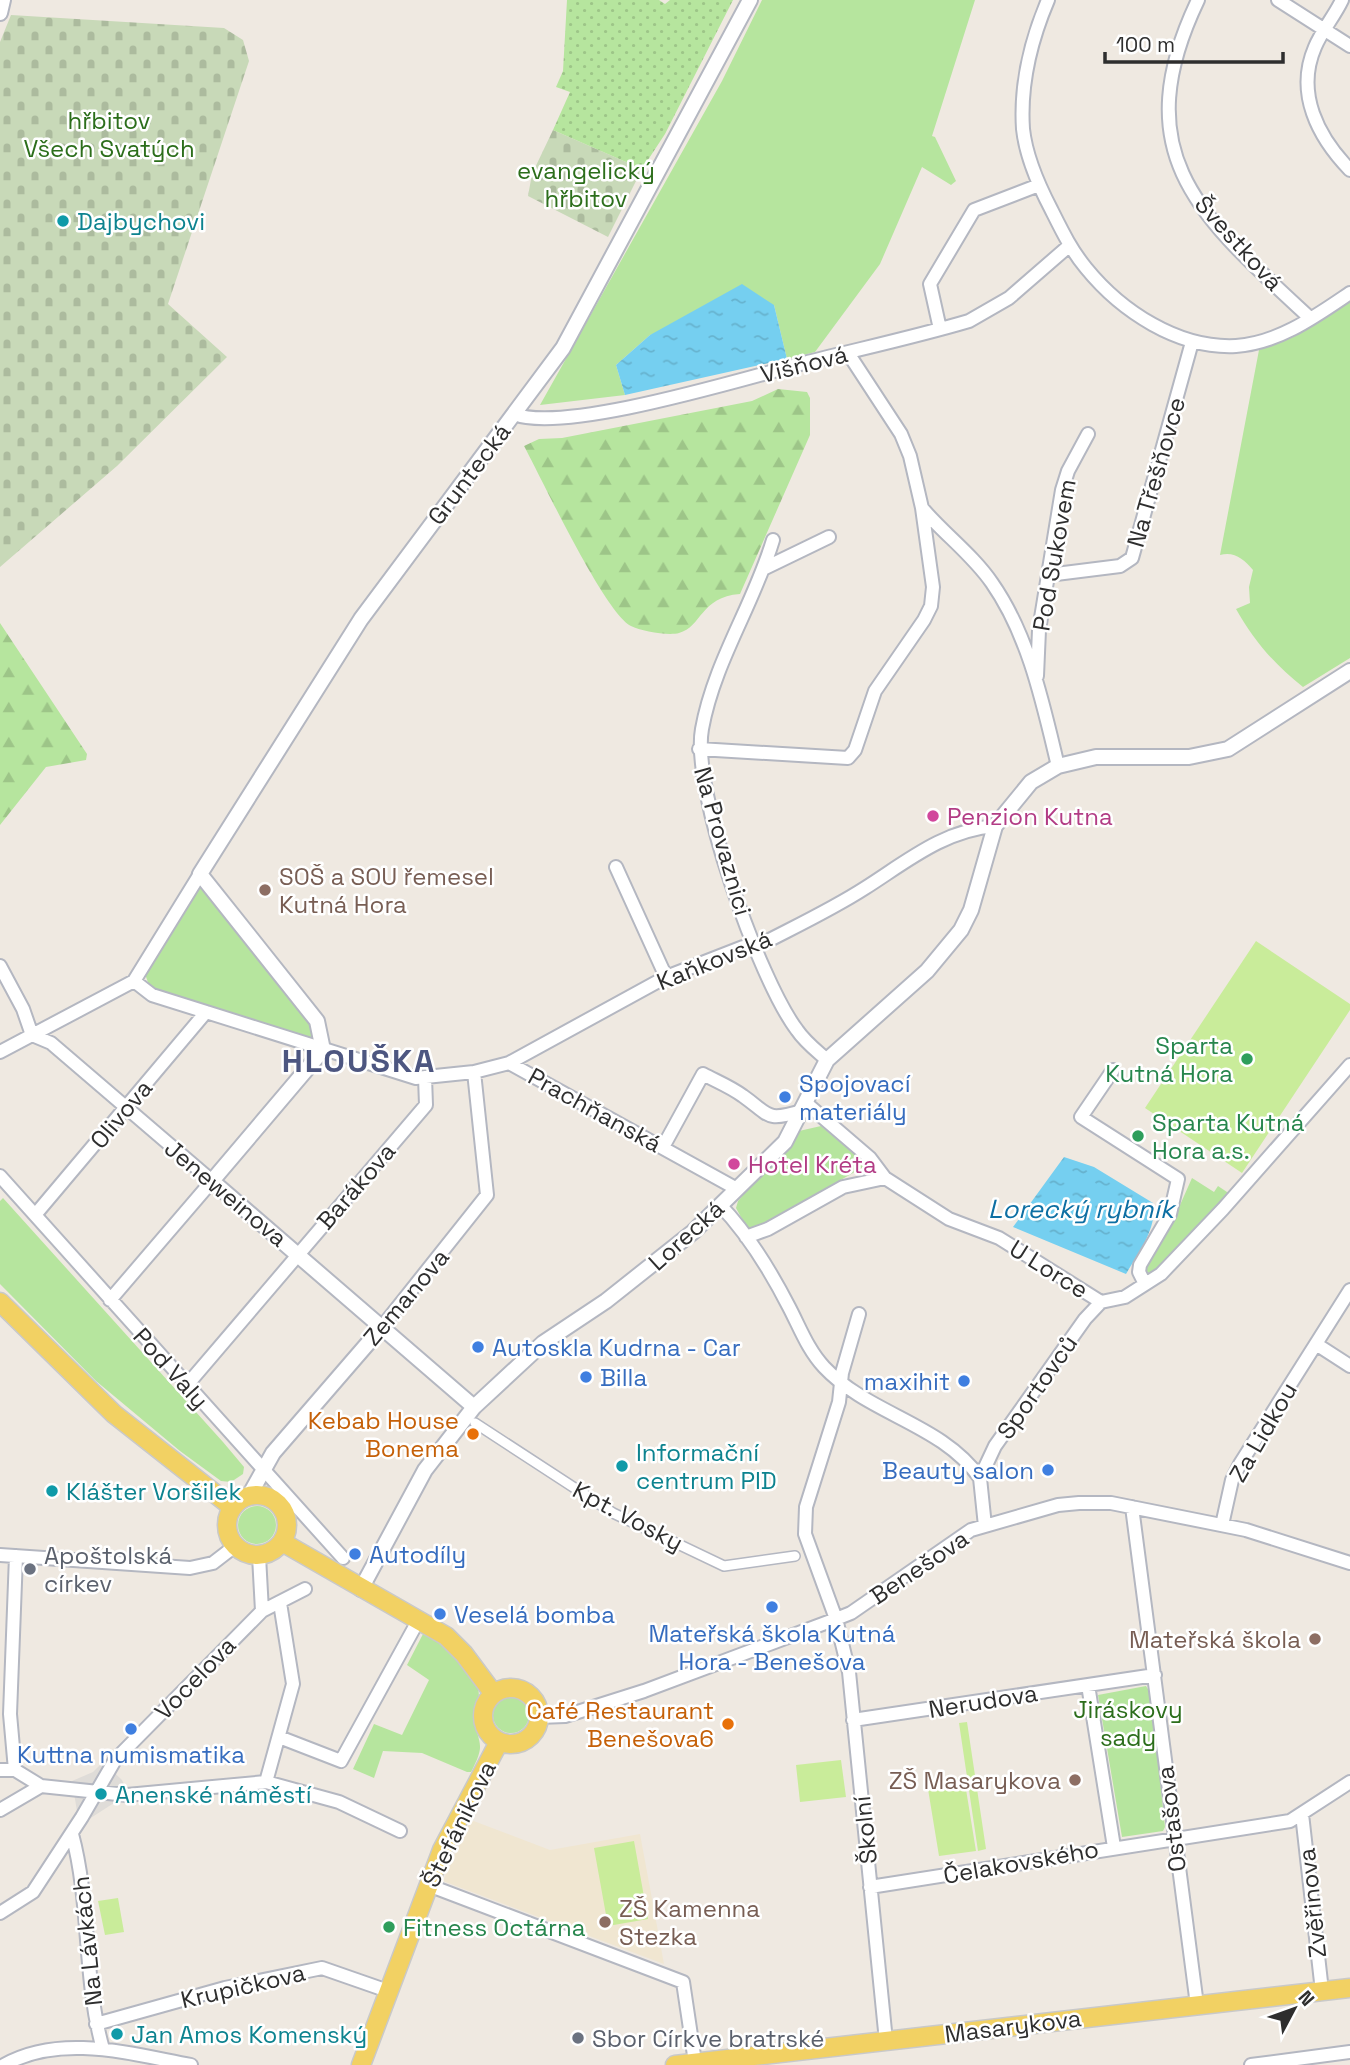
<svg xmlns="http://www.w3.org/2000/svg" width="1350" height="2065" font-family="'Space Grotesk',sans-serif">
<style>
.education{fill:#f0e6d1}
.grass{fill:#b6e59e}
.forest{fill:url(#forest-firs)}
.cemetery{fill:url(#cemetery-stones)}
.garden{fill:url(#garden-dots)}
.pitch{fill:#c9ec9a}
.plaza{fill:#dfdcd8}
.water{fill:url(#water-ripples)}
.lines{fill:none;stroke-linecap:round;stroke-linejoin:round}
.pedestrian-casing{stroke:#b4b7c1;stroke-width:12}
.minor-casing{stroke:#b4b7c1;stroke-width:16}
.tertiary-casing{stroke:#b4b7c1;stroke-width:18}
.primary-casing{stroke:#c9c9c9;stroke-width:21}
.pedestrian{stroke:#fff;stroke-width:9}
.minor{stroke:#fff;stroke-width:12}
.tertiary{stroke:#fff;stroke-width:14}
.primary{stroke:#f2d163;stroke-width:18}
.culture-dot{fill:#0f9aa8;stroke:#fff;stroke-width:2.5}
.hotel-dot{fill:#d1479c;stroke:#fff;stroke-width:2.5}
.education-dot{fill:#8d6e63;stroke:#fff;stroke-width:2.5}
.leisure-dot{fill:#2e9e5b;stroke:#fff;stroke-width:2.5}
.shop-dot{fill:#3f7fe0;stroke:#fff;stroke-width:2.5}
.food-dot{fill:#e8710a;stroke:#fff;stroke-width:2.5}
.worship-dot{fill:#6b7280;stroke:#fff;stroke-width:2.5}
.labels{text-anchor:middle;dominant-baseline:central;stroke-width:5;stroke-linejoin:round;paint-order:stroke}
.park-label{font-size:24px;fill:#2c6e1b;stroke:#fff}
.culture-label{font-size:24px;fill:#0d838f;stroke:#fff;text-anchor:start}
.street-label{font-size:24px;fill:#2e2e2e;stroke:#fff}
.hotel-label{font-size:24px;fill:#b23c85;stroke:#fff;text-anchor:start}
.education-label{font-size:24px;fill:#785e54;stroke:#fff;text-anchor:start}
.leisure-label{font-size:24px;fill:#27864d;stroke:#fff;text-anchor:start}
.shop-label{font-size:24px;fill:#366cbe;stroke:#fff;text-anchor:start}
.food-label{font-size:24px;fill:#c56008;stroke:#fff;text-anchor:end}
.worship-label{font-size:24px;fill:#5b616d;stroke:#fff;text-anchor:start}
.water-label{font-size:26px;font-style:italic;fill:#0d6fa3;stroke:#fff}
.district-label{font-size:32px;font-weight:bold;letter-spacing:2px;fill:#4d5680;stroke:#fff}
</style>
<defs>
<pattern id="forest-firs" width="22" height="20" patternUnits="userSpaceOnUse" patternTransform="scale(1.75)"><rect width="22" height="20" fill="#b6e59e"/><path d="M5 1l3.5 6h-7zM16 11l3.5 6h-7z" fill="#9dc588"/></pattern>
<pattern id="cemetery-stones" width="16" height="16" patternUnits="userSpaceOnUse" patternTransform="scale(1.75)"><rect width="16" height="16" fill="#c8d9b8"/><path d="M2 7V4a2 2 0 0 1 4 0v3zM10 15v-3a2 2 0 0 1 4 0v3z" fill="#acbb9e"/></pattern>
<pattern id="garden-dots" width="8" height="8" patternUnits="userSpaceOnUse" patternTransform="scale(1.75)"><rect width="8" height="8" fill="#b6e59e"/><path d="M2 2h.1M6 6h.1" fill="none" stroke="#9dc588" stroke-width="1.8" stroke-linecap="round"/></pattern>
<pattern id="water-ripples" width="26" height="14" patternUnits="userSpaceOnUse" patternTransform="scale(1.75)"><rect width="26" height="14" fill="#75cff0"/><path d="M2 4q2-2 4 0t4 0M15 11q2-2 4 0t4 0" fill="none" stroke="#66b2ce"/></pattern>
</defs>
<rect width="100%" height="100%" fill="#efe9e1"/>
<path class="education" d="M471 1820 550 1850 640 1834 664 1964 443 1881Z"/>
<path class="grass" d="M762 0H975L932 136 935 137 956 181 951 185 922 167 880 264 815 352 787 359 774 305 650 335 616 365 625 395 540 405 722 81Z
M1350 302V658L1303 687C1274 664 1254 641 1236 609L1250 603 1249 587 1253 570C1244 559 1234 551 1220 555L1259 350 1293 337Z
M201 887 311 1023 314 1040 150 988 145 974 196 888Z
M821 1126 867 1165 751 1231 748 1230 736 1208 738 1201 799 1131Z
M1192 1178 1214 1192 1218 1186 1230 1194 1155 1271 1149 1274 1144 1267 1176 1214Z
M3 1198 223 1442 244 1467 243 1474 231 1482 221 1481 180 1451 96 1381 0 1284V1201Z
M238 1525a19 19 0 1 1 38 0a19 19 0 1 1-38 0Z
M423 1634C446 1640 472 1664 478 1689 481 1698 475 1707 475 1716 476 1745 488 1740 471 1772H467L422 1753 383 1751 374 1778 353 1769 374 1724 402 1735 429 1680 407 1665Z
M1146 1686 1151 1694 1165 1827 1163 1831 1122 1837 1098 1695Z
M493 1715a18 18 0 1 1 36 0a18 18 0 1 1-36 0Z"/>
<path class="forest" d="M778 389 807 392 810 398V435L740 594C700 597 702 627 679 633 668 636 641 631 631 626 604 612 542 479 524 446L539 439 562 438 752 401Z
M0 623 87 754 86 760 46 767 0 825Z"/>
<path class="cemetery" d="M11 15 224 28 243 40 249 61 168 304 227 357 117 466 0 567V42Z
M553 130 642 169 608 237 528 196 532 174Z"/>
<path class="garden" d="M567 0H659L665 4 670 0H733L665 134 642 169 553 130 570 92 556 87 563 71Z"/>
<path class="pitch" d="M1256 941 1350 1004V1010L1242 1173 1145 1108Z
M967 1722 986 1849 978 1851 959 1723Z
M841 1760 846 1797 800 1802 796 1765Z
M964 1777 976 1851 939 1856 927 1783Z
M634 1841 648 1919 608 1926 594 1848Z
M118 1898 124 1932 105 1935 98 1901Z"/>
<path class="plaza" d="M103 1762 122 1780 131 1799 117 1801 86 1821 78 1817 72 1781 93 1772Z"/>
<path class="water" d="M742 284 774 305 787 359 625 395 616 365 650 335Z
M1064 1157 1094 1167 1153 1203C1158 1227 1138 1254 1126 1274L1013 1227Z"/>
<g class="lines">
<defs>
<path id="pedestrian" d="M475 1423 613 1513 724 1566 795 1556"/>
<path id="minor" d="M1048 0C1031 40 1020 84 1023 129 1026 157 1038 184 1051 209 1061 229 1071 250 1086 268 1121 311 1178 349 1236 346 1279 343 1316 316 1350 293
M1198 0C1124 155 1201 217 1310 318
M1278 0 1350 46
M1342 0C1334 17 1322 30 1315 47 1295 93 1318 137 1350 170
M940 329 930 284 974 210 1039 185
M514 414C565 434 745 378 804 363 859 349 915 337 969 321L1009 298 1070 245
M922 508C944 534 973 555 992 583 1029 636 1043 704 1058 766
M773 540C754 604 714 662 702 729 691 789 759 980 797 1030 805 1042 817 1051 827 1060
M765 568 829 537
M1048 575 1120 566 1132 558 1192 342
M1037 676 1039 630 1062 490 1068 471 1088 434
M699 749 848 758 855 750 875 691 924 620 931 606 933 587 922 508 910 456 901 434 848 353
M616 867 666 977
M0 966 23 1009 32 1035
M134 981 152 995 416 1078 474 1072 509 1063 666 977 743 947H756C792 928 831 910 865 888 906 862 944 830 995 826
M134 981 200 874
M32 1035 51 1043 212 1181 110 1300
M0 1052 134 981
M509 1063 737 1189
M1113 1070 1081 1117 1178 1179 1170 1214 1140 1265 1139 1272 1145 1284
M806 1103 870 1158 885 1178
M663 1147 703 1074C716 1081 731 1087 743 1096 770 1115 765 1122 802 1111
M0 1176 343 1558
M720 1205C748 1234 771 1272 789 1307 800 1328 808 1350 824 1367 869 1415 941 1423 980 1478
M35 1215 206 1012
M746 1237 768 1229 843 1187 885 1178 949 1219 999 1238 1101 1302
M859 1314 842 1373 839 1402 806 1507 805 1534 836 1619 849 1672 886 2041
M382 1327 487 1195 474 1072
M1316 1344 1350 1366
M187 1385 426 1105 425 1077
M1132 1507 1197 2005
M1222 1525 1232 1480 1240 1464 1350 1290
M985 1526 980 1478 995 1446 1085 1319 1101 1302 1125 1297 1161 1274 1223 1209 1350 1065
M0 1555 190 1568 213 1563 235 1546
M259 1556 262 1611
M1088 1685 1114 1847
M539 1717 565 1716 644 1691 836 1619 851 1613 971 1530 1058 1505 1079 1503H1111L1246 1530 1350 1563
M853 1720 1155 1675
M279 1737 341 1761 418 1621
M0 1770H15L41 1786 127 1795 266 1782 339 1802 400 1831
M15 1770 10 1714 16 1556
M266 1782 293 1684 280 1603
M0 1810 41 1786
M1302 1814 1322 1991
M72 1834C91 1904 83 1979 103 2049
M428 1885 683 1982 695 2062
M870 1887 1290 1821 1350 1782
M0 1913 33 1892 82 1817 115 1760 262 1611 305 1589
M96 2024 225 1988 322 1968 388 1991
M4 2065C61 2033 131 2054 191 2065
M1251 2065 1350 2052"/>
<path id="tertiary" d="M0 13 3 0
M474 1407 212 1181 323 1050 317 1021 200 874 361 619 563 348 750 0
M249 1496 273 1453 382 1327
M361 1589 425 1470 474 1407 543 1343 606 1301 693 1232 785 1142 827 1060 927 971 961 930 971 910 995 826 1031 782 1058 766 1096 757H1189L1228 749 1350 671"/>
<path id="primary" d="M0 1302 114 1414 232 1507
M227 1525a30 30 0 1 1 60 0a30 30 0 1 1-60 0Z
M282 1542 446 1636 464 1654 493 1693
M483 1716a28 28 0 1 1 56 0a28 28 0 1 1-56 0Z
M361 2065 442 1850 499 1742
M675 2065 1350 1988"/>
</defs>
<use href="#pedestrian" class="pedestrian-casing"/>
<use href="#minor" class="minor-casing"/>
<use href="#tertiary" class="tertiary-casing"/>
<use href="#primary" class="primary-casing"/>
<use href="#pedestrian" class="pedestrian"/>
<use href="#minor" class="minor"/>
<use href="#tertiary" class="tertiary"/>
<use href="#primary" class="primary"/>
</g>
<g class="culture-dot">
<circle cx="63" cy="221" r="7"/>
<circle cx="622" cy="1466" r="7"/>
<circle cx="52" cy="1491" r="7"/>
<circle cx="101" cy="1794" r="7"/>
<circle cx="117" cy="2034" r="7"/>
</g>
<g class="hotel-dot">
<circle cx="933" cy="816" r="7"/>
<circle cx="734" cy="1164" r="7"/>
</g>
<g class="education-dot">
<circle cx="265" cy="890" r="7"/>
<circle cx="1315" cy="1639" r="7"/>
<circle cx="1075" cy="1780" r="7"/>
<circle cx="605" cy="1922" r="7"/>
</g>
<g class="leisure-dot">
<circle cx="1247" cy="1059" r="7"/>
<circle cx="1138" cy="1136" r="7"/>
<circle cx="389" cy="1927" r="7"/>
</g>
<g class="shop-dot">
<circle cx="785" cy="1097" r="7"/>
<circle cx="478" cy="1347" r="7"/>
<circle cx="586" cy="1377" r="7"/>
<circle cx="964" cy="1381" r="7"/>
<circle cx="1048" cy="1470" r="7"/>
<circle cx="355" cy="1554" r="7"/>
<circle cx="772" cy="1607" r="7"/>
<circle cx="440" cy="1614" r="7"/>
<circle cx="131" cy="1729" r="7"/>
</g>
<g class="food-dot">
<circle cx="473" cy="1434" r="7"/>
<circle cx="728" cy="1724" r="7"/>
</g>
<g class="worship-dot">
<circle cx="30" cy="1569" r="7"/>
<circle cx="578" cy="2038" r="7"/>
</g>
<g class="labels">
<g class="park-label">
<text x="109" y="120">hřbitov<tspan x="109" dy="28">Všech Svatých</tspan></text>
<text x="586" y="170">evangelický<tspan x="586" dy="28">hřbitov</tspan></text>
<text x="1128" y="1709">Jiráskovy<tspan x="1128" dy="28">sady</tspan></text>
</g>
<g class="culture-label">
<text x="77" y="221">Dajbychovi</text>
<text x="636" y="1452">Informační<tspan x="636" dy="28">centrum PID</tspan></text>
<text x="66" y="1491">Klášter Voršilek</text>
<text x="115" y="1794">Anenské náměstí</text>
<text x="131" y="2034">Jan Amos Komenský</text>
</g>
<g class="street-label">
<text transform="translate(1239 243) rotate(48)">Švestková</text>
<text transform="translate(804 364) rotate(-14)">Višňová</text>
<text transform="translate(1156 472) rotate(-74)">Na Třešňovce</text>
<text transform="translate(469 474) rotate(-53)">Gruntecká</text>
<text transform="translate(1054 555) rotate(-80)">Pod Sukovem</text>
<text transform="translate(723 841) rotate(74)">Na Provaznici</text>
<text transform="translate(714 960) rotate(-22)">Kaňkovská</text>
<text transform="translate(595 1110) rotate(29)">Prachňanská</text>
<text transform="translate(121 1114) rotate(-50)">Olivova</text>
<text transform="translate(356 1186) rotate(-49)">Barákova</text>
<text transform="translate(226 1193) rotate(40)">Jeneweinova</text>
<text transform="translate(686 1235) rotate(-42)">Lorecká</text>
<text transform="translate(1049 1269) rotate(32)">U Lorce</text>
<text transform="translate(406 1297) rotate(-50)">Zemanova</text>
<text transform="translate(171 1368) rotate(48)">Pod Valy</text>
<text transform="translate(1037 1387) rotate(-55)">Sportovců</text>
<text transform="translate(1263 1432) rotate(-60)">Za Lidkou</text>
<text transform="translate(628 1516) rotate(28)">Kpt. Vosky</text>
<text transform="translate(919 1567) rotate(-34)">Benešova</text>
<text transform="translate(195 1678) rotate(-46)">Vocelova</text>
<text transform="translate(983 1701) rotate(-9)">Nerudova</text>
<text transform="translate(1171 1819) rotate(-97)">Ostašova</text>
<text transform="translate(459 1824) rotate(-64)">Štefánikova</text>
<text transform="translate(865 1830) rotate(-96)">Školní</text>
<text transform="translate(1021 1862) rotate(-10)">Čelakovského</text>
<text transform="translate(1312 1903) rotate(-96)">Zvěřinova</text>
<text transform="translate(87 1941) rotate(-96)">Na Lávkách</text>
<text transform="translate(243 1986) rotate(-13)">Krupičkova</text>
<text transform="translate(1013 2026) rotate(-7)">Masarykova</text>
</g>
<g class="hotel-label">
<text x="947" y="816">Penzion Kutna</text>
<text x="748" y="1164">Hotel Kréta</text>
</g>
<g class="education-label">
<text x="279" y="876">SOŠ a SOU řemesel<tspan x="279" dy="28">Kutná Hora</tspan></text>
<text x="1301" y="1639" text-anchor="end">Mateřská škola</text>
<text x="1061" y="1780" text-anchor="end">ZŠ Masarykova</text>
<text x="619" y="1908">ZŠ Kamenna<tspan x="619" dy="28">Stezka</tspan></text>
</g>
<g class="leisure-label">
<text x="1233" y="1045" text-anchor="end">Sparta<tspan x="1233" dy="28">Kutná Hora</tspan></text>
<text x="1152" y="1122">Sparta Kutná<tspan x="1152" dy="28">Hora a.s.</tspan></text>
<text x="403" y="1927">Fitness Octárna</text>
</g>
<g class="shop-label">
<text x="799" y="1083">Spojovací<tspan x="799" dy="28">materiály</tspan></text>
<text x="492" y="1347">Autoskla Kudrna - Car</text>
<text x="600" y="1377">Billa</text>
<text x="950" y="1381" text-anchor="end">maxihit</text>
<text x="1034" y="1470" text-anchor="end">Beauty salon</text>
<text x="369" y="1554">Autodíly</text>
<text x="454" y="1614">Veselá bomba</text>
<text x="772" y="1633" text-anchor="middle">Mateřská škola Kutná<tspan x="772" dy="28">Hora - Benešova</tspan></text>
<text x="131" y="1754" text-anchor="middle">Kuttna numismatika</text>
</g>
<g class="food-label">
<text x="459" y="1420">Kebab House<tspan x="459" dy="28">Bonema</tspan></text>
<text x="714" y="1710">Café Restaurant<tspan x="714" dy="28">Benešova6</tspan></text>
</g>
<g class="worship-label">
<text x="44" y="1555">Apoštolská<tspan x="44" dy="28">církev</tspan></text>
<text x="592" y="2038">Sbor Církve bratrské</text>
</g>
<g class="water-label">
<text x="1081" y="1209">Lorecký rybník</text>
</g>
<g class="district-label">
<text x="359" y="1061">HLOUŠKA</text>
</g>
</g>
<g transform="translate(1294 2009) rotate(49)" stroke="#ffffff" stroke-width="5" paint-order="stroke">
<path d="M0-5L12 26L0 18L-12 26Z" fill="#2e2e2e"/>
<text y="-10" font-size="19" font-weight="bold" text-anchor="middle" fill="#2e2e2e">N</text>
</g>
<path d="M1105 52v10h178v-10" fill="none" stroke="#2e2e2e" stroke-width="3.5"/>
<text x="1116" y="52" font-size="21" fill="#2e2e2e" stroke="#ffffff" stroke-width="5" paint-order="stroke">100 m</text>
</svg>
